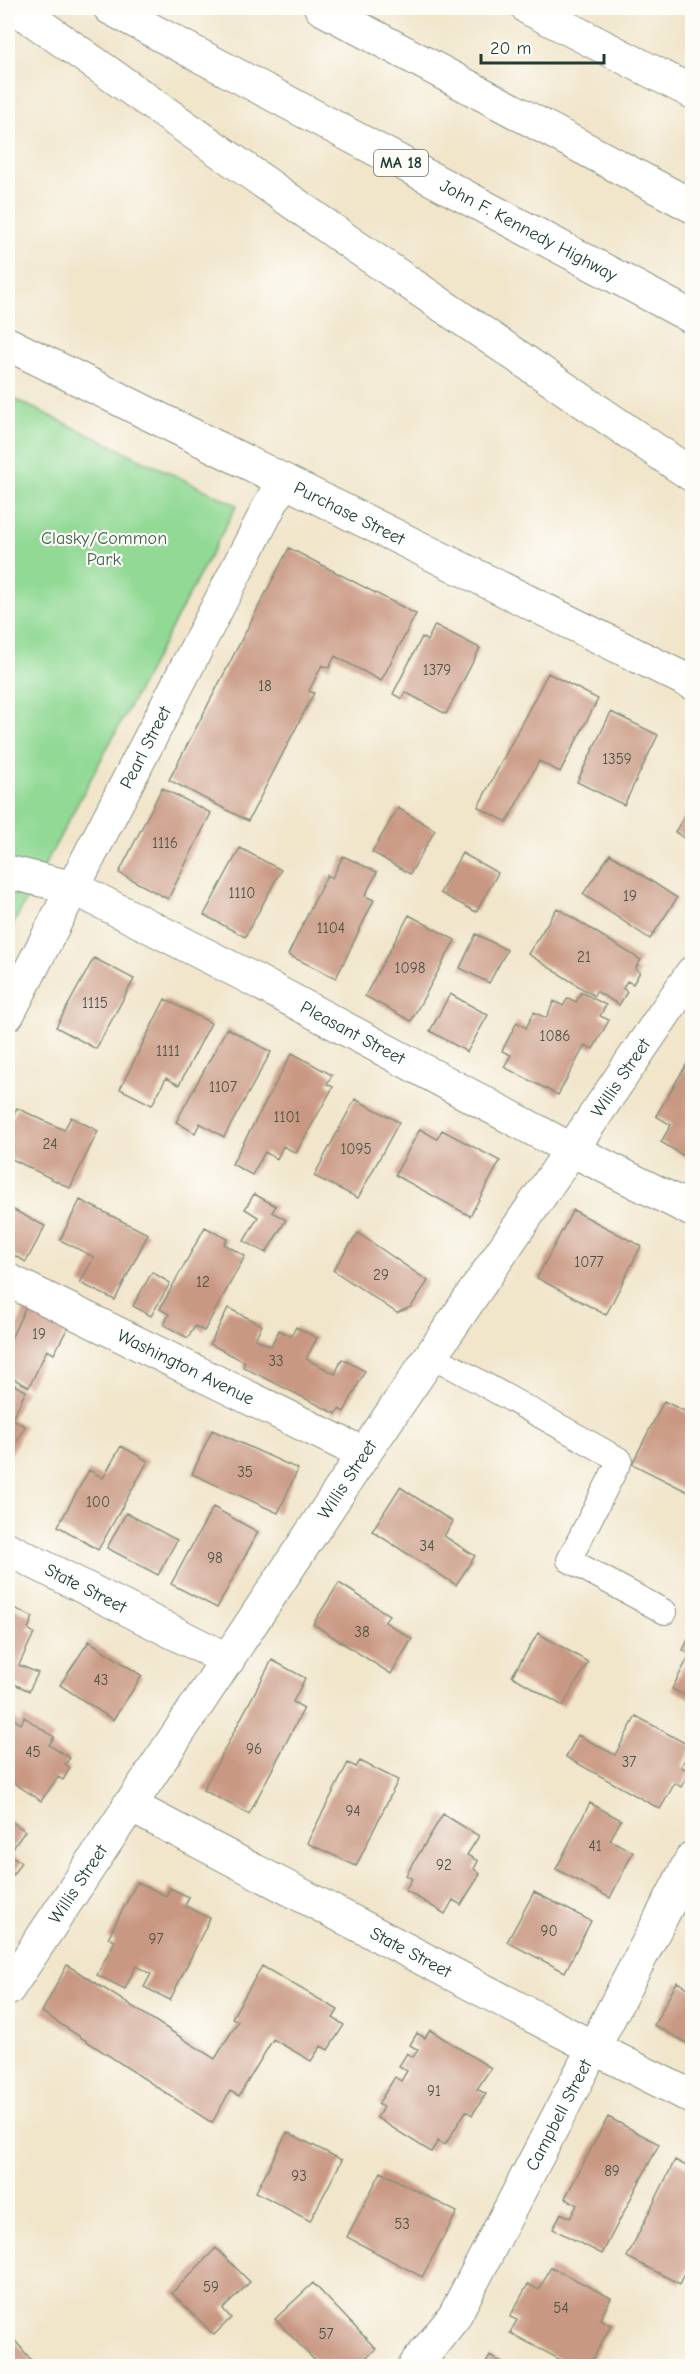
<svg xmlns="http://www.w3.org/2000/svg" width="700" height="2374" font-family="'Comic Neue',sans-serif">
<style>
.green{fill:#91d994;stroke:#588b64;stroke-width:1.5}
.building{fill:#c99882}
.lines{fill:none;stroke-linecap:round;stroke-linejoin:round}
.lane-casing{stroke:#88917f;stroke-width:26}
.street-casing{stroke:#88917f;stroke-width:35}
.secondary-casing{stroke:#88917f;stroke-width:35}
.highway-casing{stroke:#88917f;stroke-width:35}
.lane{stroke:#fff;stroke-width:24}
.street{stroke:#fff;stroke-width:33}
.secondary{stroke:#fff;stroke-width:33}
.highway{stroke:#fff;stroke-width:33}
.labels{text-anchor:middle;dominant-baseline:central;stroke-width:4.5;stroke-linejoin:round;paint-order:stroke}
.number-label{font-size:15px;fill:#4a5448}
.shield{fill:#fdfcf7;stroke:#62766e;stroke-width:1.5}
.shield-label{font-size:16px;font-weight:bold;fill:#1f3d34}
.street-label{font-size:18px;fill:#1f3d34;stroke:#fdfcf7}
.park-label{font-size:18px;fill:#3c644c;stroke:#fdfcf7}
</style>
<rect width="100%" height="100%" fill="#fdfcf7"/>
<filter id="ink" filterUnits="userSpaceOnUse"><feTurbulence type="fractalNoise" baseFrequency=".0167" numOctaves="2"/><feDisplacementMap in="SourceGraphic" scale="12" xChannelSelector="R" yChannelSelector="G"/><feConvolveMatrix kernelMatrix="1 2 1 2 8 2 1 2 1" color-interpolation-filters="sRGB"/></filter>
<filter id="wash" filterUnits="userSpaceOnUse"><feTurbulence type="fractalNoise" baseFrequency=".008" numOctaves="4" result="noise"/><feDisplacementMap in="SourceGraphic" scale="24" xChannelSelector="R" yChannelSelector="G"/><feGaussianBlur stdDeviation="1.35" result="paint"/><feColorMatrix in="noise" values="0 0 0 0 0 0 0 0 0 0 0 0 0 0 0 0 0 1.4 0 .05"/><feComposite in="paint" operator="in"/></filter>
<g filter="url(#wash)">
<rect width="100%" height="100%" fill="#f1e5ca"/>
<path class="green" d="M8 396 237 505 8 934Z"/>
<g id="blocks">
<path class="building" d="M289 548 416 614 381 681 335 656 329 668 322 665 309 691 314 693 248 821 169 780Z
M435 625 480 648 446 714 405 692 402 699 393 694 422 637 427 641Z
M548 673 598 699 560 772 539 761 507 822 478 807Z
M611 712 658 735 624 805 577 782Z
M162 788 211 813 168 899 119 873Z
M692 804V843L675 832Z
M398 808 435 830 410 874 372 852Z
M240 848 281 870 245 937 204 915Z
M462 853 498 873 476 912 440 893Z
M610 854 677 898 650 939 583 894Z
M343 856 377 872 365 896 374 900 336 978 288 955 327 875 332 878Z
M557 908 641 960 635 969 640 972 633 984 627 981 623 988 627 992 619 1005 596 991 594 996 528 954Z
M409 915 455 940 411 1021 365 996Z
M476 934 507 950 489 983 460 968Z
M94 958 134 979 96 1049 56 1027Z
M581 992 606 1005 600 1016 609 1020 593 1049 585 1045 558 1095 504 1067 511 1055 502 1051 517 1022 526 1028 534 1012 546 1018 554 1001 563 1006 568 998 576 1002Z
M450 994 488 1015 467 1052 430 1031Z
M165 999 211 1023 179 1085 166 1078 152 1105 120 1089Z
M227 1028 271 1052 224 1137 200 1123 195 1133 176 1122Z
M292 1053 332 1075 327 1084 333 1087 296 1153 283 1146 277 1159 265 1152 252 1175 232 1164Z
M692 1055V1161L661 1142 671 1125 656 1116Z
M355 1099 399 1122 358 1198 314 1176Z
M17 1108 64 1130 71 1117 98 1131 70 1188 8 1157V1126Z
M420 1129 437 1139 442 1130 500 1161 470 1216 395 1175Z
M254 1194 276 1206 272 1212 286 1220 266 1253 244 1241 258 1217 245 1209Z
M80 1200 148 1234 115 1300 80 1283 94 1257 60 1240Z
M8 1207 45 1226 26 1262 8 1252Z
M573 1210 641 1246 606 1315 537 1278Z
M205 1227 227 1239 224 1244 245 1256 204 1331 195 1326 188 1338 164 1325 169 1314 160 1309Z
M358 1233 428 1281 411 1307 397 1313 333 1270Z
M152 1272 170 1283 151 1316 133 1306Z
M28 1302 70 1323 54 1354 47 1350 29 1387 8 1376V1345Z
M228 1308 262 1325 255 1339 271 1346 279 1330 291 1336 296 1327 317 1338 306 1359 335 1374 342 1359 365 1371 344 1412 339 1409 336 1414 243 1367 245 1362 210 1344Z
M8 1382 26 1391 12 1419 25 1426 8 1461Z
M664 1401 692 1415V1494L632 1464Z
M212 1430 298 1469 278 1513 192 1474Z
M121 1446 148 1461 98 1550 58 1526 89 1470 103 1478Z
M400 1487 453 1522 444 1536 475 1556 456 1585 372 1531Z
M213 1507 258 1532 217 1608 171 1584Z
M126 1513 177 1540 158 1575 107 1548Z
M339 1583 389 1615 385 1622 412 1639 391 1674 313 1624Z
M8 1605 33 1617 28 1629 34 1633 19 1665 38 1673 29 1691 8 1681Z
M692 1631V1699L672 1689 690 1654 683 1650Z
M538 1633 588 1662 563 1706 512 1676Z
M89 1641 142 1676 113 1720 60 1685Z
M272 1660 305 1678 293 1702 304 1708 249 1814 203 1790Z
M8 1715 21 1724 24 1717 54 1737 49 1745 70 1758 65 1764 70 1768 63 1780 58 1777 41 1801 11 1781 8 1787Z
M636 1716 692 1747 681 1767 690 1771 681 1787 675 1783 660 1809 566 1757 578 1735 615 1755Z
M360 1761 398 1780 356 1866 307 1843 348 1763 356 1767Z
M590 1803 621 1820 610 1840 633 1852 610 1898 556 1869Z
M443 1814 479 1836 467 1855 478 1861 474 1869 480 1874 461 1905 453 1900 445 1914 405 1890 412 1879 406 1875Z
M8 1819 25 1831 9 1854 21 1862 8 1883Z
M137 1882 166 1896 170 1888 189 1897 185 1906 210 1918 170 2000 144 1987 151 1974 136 1966 125 1989 97 1975 115 1941 108 1938Z
M534 1892 591 1921 565 1972 507 1942Z
M67 1965 215 2059 238 2021 232 2018 262 1966 338 2010 333 2018 344 2025 328 2050 321 2046 311 2061 273 2039 239 2096 230 2091 212 2123 42 2012Z
M677 1982 692 1990V2046L654 2025Z
M430 2030 491 2068 477 2089 486 2094 472 2115 466 2111 445 2145 438 2141 431 2152 377 2118 383 2107 378 2104 395 2077 401 2081 407 2071 399 2066 407 2053 413 2057 418 2050 410 2045 417 2033 425 2038Z
M608 2117 659 2144 602 2254 553 2229 561 2213 570 2218 577 2205 565 2198Z
M287 2132 342 2160 310 2221 256 2192Z
M675 2160 692 2169V2258L680 2284 627 2257Z
M381 2172 457 2212 422 2277 347 2237Z
M216 2248 250 2282 223 2309 231 2318 214 2335 172 2293Z
M551 2267 611 2298 600 2319 611 2325 589 2366H572L510 2333 517 2320 510 2317 528 2284 539 2290Z
M313 2283 376 2349 357 2366H320L275 2319Z
M8 2332 36 2366H8Z
M490 2356 508 2366H484Z"/>
</g>
</g>
<g filter="url(#ink)">
<use href="#blocks" fill-opacity="0" stroke="#88917f" stroke-width="1.5"/>
<g class="lines">
<defs>
<path id="lane" d="M433 1356 620 1460 569 1560 665 1612"/>
<g id="street">
<path id="s1" d="M8 872 74 888 243 974 572 1150 692 1210"/>
<path id="s2" d="M8 1280 364 1454"/>
<path id="s3" d="M8 1549 228 1660"/>
<path id="s4" d="M129 1805 594 2048 692 2097"/>
<path id="s5" d="M8 1989 364 1454 692 973"/>
<path id="s6" d="M415 2366 454 2317 692 1858"/>
</g>
<g id="secondary">
<path d="M528 8 692 92"/>
<path id="s7" d="M8 344 692 683"/>
<path id="s8" d="M8 1014 283 480"/>
</g>
<g id="highway">
<path d="M16 8 352 244 692 475"/>
<path id="s9" d="M110 8 692 317"/>
<path d="M321 8 692 206"/>
</g>
</defs>
<use href="#lane" class="lane-casing"/>
<use href="#street" class="street-casing"/>
<use href="#secondary" class="secondary-casing"/>
<use href="#highway" class="highway-casing"/>
<use href="#lane" class="lane"/>
<use href="#street" class="street"/>
<use href="#secondary" class="secondary"/>
<use href="#highway" class="highway"/>
</g>
</g>
<g class="labels">
<g class="number-label">
<text x="437" y="670">1379</text>
<text x="265" y="686">18</text>
<text x="617" y="759">1359</text>
<text x="165" y="843">1116</text>
<text x="242" y="893">1110</text>
<text x="630" y="896">19</text>
<text x="331" y="928">1104</text>
<text x="584" y="957">21</text>
<text x="410" y="968">1098</text>
<text x="95" y="1003">1115</text>
<text x="555" y="1036">1086</text>
<text x="168" y="1051">1111</text>
<text x="223" y="1087">1107</text>
<text x="287" y="1117">1101</text>
<text x="50" y="1144">24</text>
<text x="356" y="1149">1095</text>
<text x="589" y="1262">1077</text>
<text x="381" y="1275">29</text>
<text x="203" y="1282">12</text>
<text x="39" y="1334">19</text>
<text x="276" y="1361">33</text>
<text x="245" y="1472">35</text>
<text x="98" y="1502">100</text>
<text x="427" y="1546">34</text>
<text x="215" y="1558">98</text>
<text x="362" y="1632">38</text>
<text x="101" y="1680">43</text>
<text x="254" y="1749">96</text>
<text x="33" y="1752">45</text>
<text x="629" y="1762">37</text>
<text x="353" y="1811">94</text>
<text x="595" y="1846">41</text>
<text x="444" y="1865">92</text>
<text x="549" y="1931">90</text>
<text x="156" y="1939">97</text>
<text x="434" y="2091">91</text>
<text x="612" y="2171">89</text>
<text x="299" y="2176">93</text>
<text x="402" y="2224">53</text>
<text x="211" y="2287">59</text>
<text x="561" y="2308">54</text>
<text x="326" y="2334">57</text>
</g>
<rect class="shield" x="374" y="150" width="54" height="26" rx="4.5"/>
<g class="shield-label">
<text x="401" y="163">MA 18</text>
</g>
<g class="street-label">
<text stroke="none"><textPath href="#s9" startOffset="474">John F. Kennedy Highway</textPath></text>
<text stroke="none"><textPath href="#s7" startOffset="381">Purchase Street</textPath></text>
<text stroke="none"><textPath href="#s8" startOffset="300">Pearl Street</textPath></text>
<text stroke="none"><textPath href="#s1" startOffset="382">Pleasant Street</textPath></text>
<text stroke="none"><textPath href="#s5" startOffset="1098">Willis Street</textPath></text>
<text stroke="none"><textPath href="#s2" startOffset="198">Washington Avenue</textPath></text>
<text stroke="none"><textPath href="#s5" startOffset="612">Willis Street</textPath></text>
<text stroke="none"><textPath href="#s3" startOffset="87">State Street</textPath></text>
<text stroke="none"><textPath href="#s5" startOffset="126">Willis Street</textPath></text>
<text stroke="none"><textPath href="#s4" startOffset="318">State Street</textPath></text>
<text stroke="none"><textPath href="#s6" startOffset="290">Campbell Street</textPath></text>
</g>
<g class="park-label">
<text x="104" y="538">Clasky/Common<tspan x="104" dy="21">Park</tspan></text>
</g>
</g>
<rect width="700" height="2374" fill="none" stroke="#fdfcf7" stroke-width="30"/>
<path d="M481 54v9h123v-9" fill="none" stroke="#1f3d34" stroke-width="3"/>
<text x="490" y="54" font-size="18" fill="#1f3d34" stroke="#fdfcf7" stroke-width="4.5" paint-order="stroke">20 m</text>
</svg>
